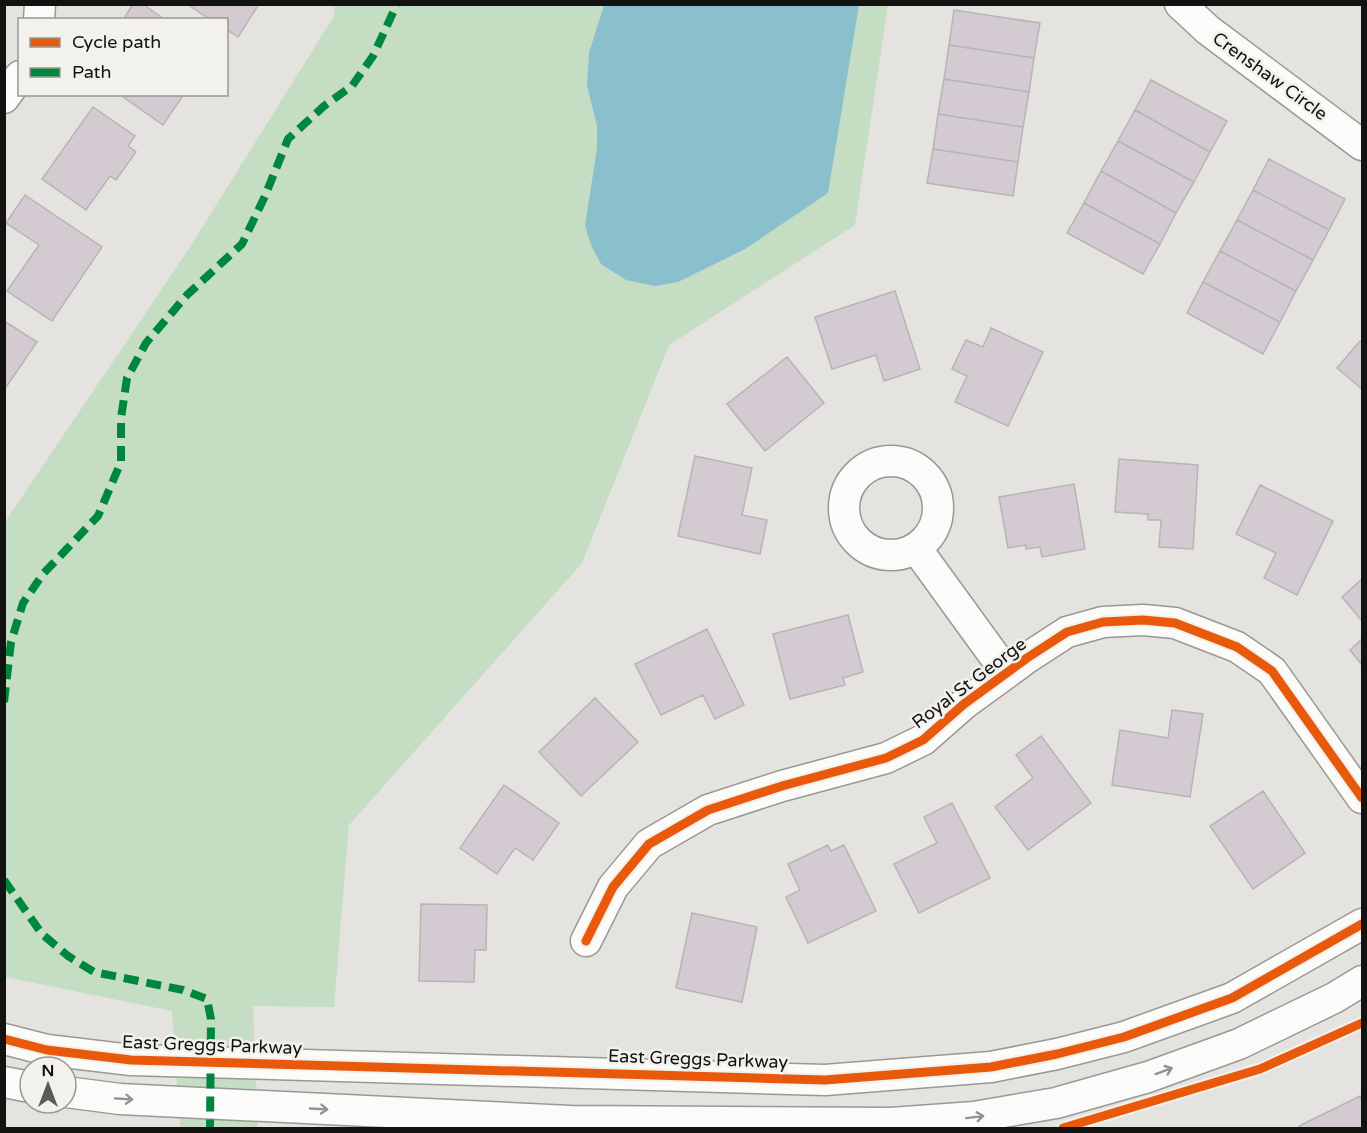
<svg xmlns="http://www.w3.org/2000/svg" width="1367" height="1133" font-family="'Varela Round',sans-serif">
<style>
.green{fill:#c5ddc2}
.water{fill:#8abfcd}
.building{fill:#d3cad2;stroke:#b6b4b4;stroke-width:1.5}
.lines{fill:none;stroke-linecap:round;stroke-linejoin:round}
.minor-casing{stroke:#999896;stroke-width:33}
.minor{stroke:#fbfbfa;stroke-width:30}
.quiet{stroke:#00873e;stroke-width:8;stroke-dasharray:15 8;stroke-linecap:butt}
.cycleway-casing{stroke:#f3f1ec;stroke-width:13}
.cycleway{stroke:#e8590c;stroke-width:9}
.oneway{stroke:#929291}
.labels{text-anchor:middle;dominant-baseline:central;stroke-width:5;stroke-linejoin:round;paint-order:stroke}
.street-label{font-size:18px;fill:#121210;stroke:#f3f1ec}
</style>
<rect width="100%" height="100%" fill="#e5e3e0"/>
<path class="green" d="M335 5H888L855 225 669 345 582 563 349 825 334 1007 253 1006 258 1128H180L172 1011 5 977V522L188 250 334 16Z"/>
<path class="water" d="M604 5H859L828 193 745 249 678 282 655 286 626 280 601 264 591 245 585 226 597 148V126L587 86 589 53Z"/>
<path class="building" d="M133 4H143L165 20H123Z
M187 4H259L238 37 226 29V20H211Z
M954 10 1040 23 1034 58 949 45Z
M949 45 1034 58 1029 92 944 79Z
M944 79 1029 92 1023 127 938 114Z
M1151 80 1227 121 1210 152 1135 110Z
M119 94H184L163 125Z
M93 107 135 136 128 146 136 152 116 180 110 176 86 210 42 179Z
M1135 110 1210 152 1194 182 1118 141Z
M938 114 1023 127 1018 162 933 149Z
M1118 141 1194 182 1176 213 1101 171Z
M933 149 1018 162 1013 196 927 183Z
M1269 159 1345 199 1329 230 1253 190Z
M1101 171 1176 213 1160 244 1084 203Z
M1253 190 1329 230 1313 260 1237 220Z
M25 195 102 247 52 321 7 291 39 245 6 223Z
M1084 203 1160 244 1143 274 1067 233Z
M1237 220 1313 260 1296 291 1220 251Z
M1220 251 1296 291 1280 322 1203 282Z
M1203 282 1280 322 1263 354 1187 313Z
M895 291 920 369 884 381 876 355 832 369 815 317Z
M4 321 37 342 4 390Z
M991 328 1043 352 1008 426 955 402 967 376 952 369 966 340 983 347Z
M1360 341 1362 343V389L1337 368Z
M787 357 824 403 765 451 727 404Z
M695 456 752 468 742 515 767 520 760 554 678 536Z
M1119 459 1198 465 1193 549 1159 547 1161 520H1148V514L1115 512Z
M1074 484 1085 549 1042 557 1040 547 1026 549V545L1008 548 999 497Z
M1260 485 1333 521 1297 595 1264 578 1276 553 1236 534Z
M1362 579V621L1342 597Z
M848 615 863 672 843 678 845 685 790 699 773 634Z
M707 629 744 705 715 719 703 695 661 715 635 664Z
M1362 639V665L1350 650Z
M595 698 638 742 581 796 539 752Z
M1172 710 1203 714 1190 797 1112 785 1120 730 1168 738Z
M1041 736 1091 803 1028 850 995 807 1033 778 1016 755Z
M504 785 559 823 533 860 515 848 497 874 460 848Z
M1263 791 1305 853 1253 889 1210 826Z
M952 803 990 878 919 913 894 864 937 843 924 817Z
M828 845 831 851 844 845 876 911 808 943 786 897 800 890 788 864Z
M421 904 487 905 486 950H475L474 982 419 981Z
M692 913 757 927 742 1002 676 988Z
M1360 1096 1362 1102V1128H1301L1299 1126Z"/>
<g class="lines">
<defs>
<path id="minor" d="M1180 4 1208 30 1362 145
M39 20 40 4
M4 98 20 76
M844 508a47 47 0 1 1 94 0a47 47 0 1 1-94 0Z
M916 548 1006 672
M586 941 613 887 649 844 708 810 782 786 886 758 923 740 964 704 1027 658 1067 632 1103 622 1143 620 1175 623 1237 647 1272 671 1362 798
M4 1039 47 1050 131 1060 825 1080 991 1067 1057 1054 1124 1037 1232 998 1362 924
M4 1082 30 1087
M66 1092 120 1099 570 1121 891 1123 974 1117 1056 1103 1148 1077 1239 1044 1334 998 1362 981"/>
</defs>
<use href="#minor" class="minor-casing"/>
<use href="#minor" class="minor"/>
<path class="quiet" d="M4 702 11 642 23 603 43 574 98 516 121 462V418L127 378 146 343 187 295 242 244 265 196 288 139 324 106 352 86 373 56 397 4
M4 880 42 934 68 956 94 972 183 990 207 999 211 1019 210 1128"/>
<defs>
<path id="cycleway" d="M586 941 613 887 649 844 708 810 782 786 886 758 923 740 964 704 1027 658 1067 632 1103 622 1143 620 1175 623 1237 647 1272 671 1362 798
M4 1039 47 1050 131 1060 825 1080 991 1067 1057 1054 1124 1037 1232 998 1362 924
M1063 1128 1260 1069 1362 1023"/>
</defs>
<use href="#cycleway" class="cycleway-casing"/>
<use href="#cycleway" class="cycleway"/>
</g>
<defs><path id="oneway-shaft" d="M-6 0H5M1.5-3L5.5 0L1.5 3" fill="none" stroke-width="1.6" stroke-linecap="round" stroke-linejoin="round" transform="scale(1.5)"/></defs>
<g class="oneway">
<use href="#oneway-shaft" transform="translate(1164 1071) rotate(-20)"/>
<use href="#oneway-shaft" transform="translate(124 1099) rotate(4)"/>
<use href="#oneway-shaft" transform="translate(319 1109) rotate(3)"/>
<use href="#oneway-shaft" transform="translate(975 1117) rotate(-7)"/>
</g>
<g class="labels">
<g class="street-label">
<text transform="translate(1270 76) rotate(36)">Crenshaw Circle</text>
<text transform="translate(969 683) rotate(-37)">Royal St George</text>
<text transform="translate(212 1045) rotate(2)">East Greggs Parkway</text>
<text transform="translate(698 1059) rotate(2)">East Greggs Parkway</text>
</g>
</g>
<rect width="1367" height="1133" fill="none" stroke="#121210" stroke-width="12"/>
<rect x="18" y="18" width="210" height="78" fill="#f3f1ec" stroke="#999894" stroke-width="1.5"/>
<rect x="30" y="38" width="30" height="9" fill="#e8590c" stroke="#999894" stroke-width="1.5"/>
<text x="72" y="48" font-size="18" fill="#121210">Cycle path</text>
<rect x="30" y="68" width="30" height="9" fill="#00873e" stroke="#999894" stroke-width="1.5"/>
<text x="72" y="78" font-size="18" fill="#121210">Path</text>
<g transform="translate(48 1085)"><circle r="28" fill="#f3f1ec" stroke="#999894" stroke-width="1.5"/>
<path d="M0-4.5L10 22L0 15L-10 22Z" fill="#5c5b59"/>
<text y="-9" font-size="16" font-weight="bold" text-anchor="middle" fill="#121210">N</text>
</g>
</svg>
